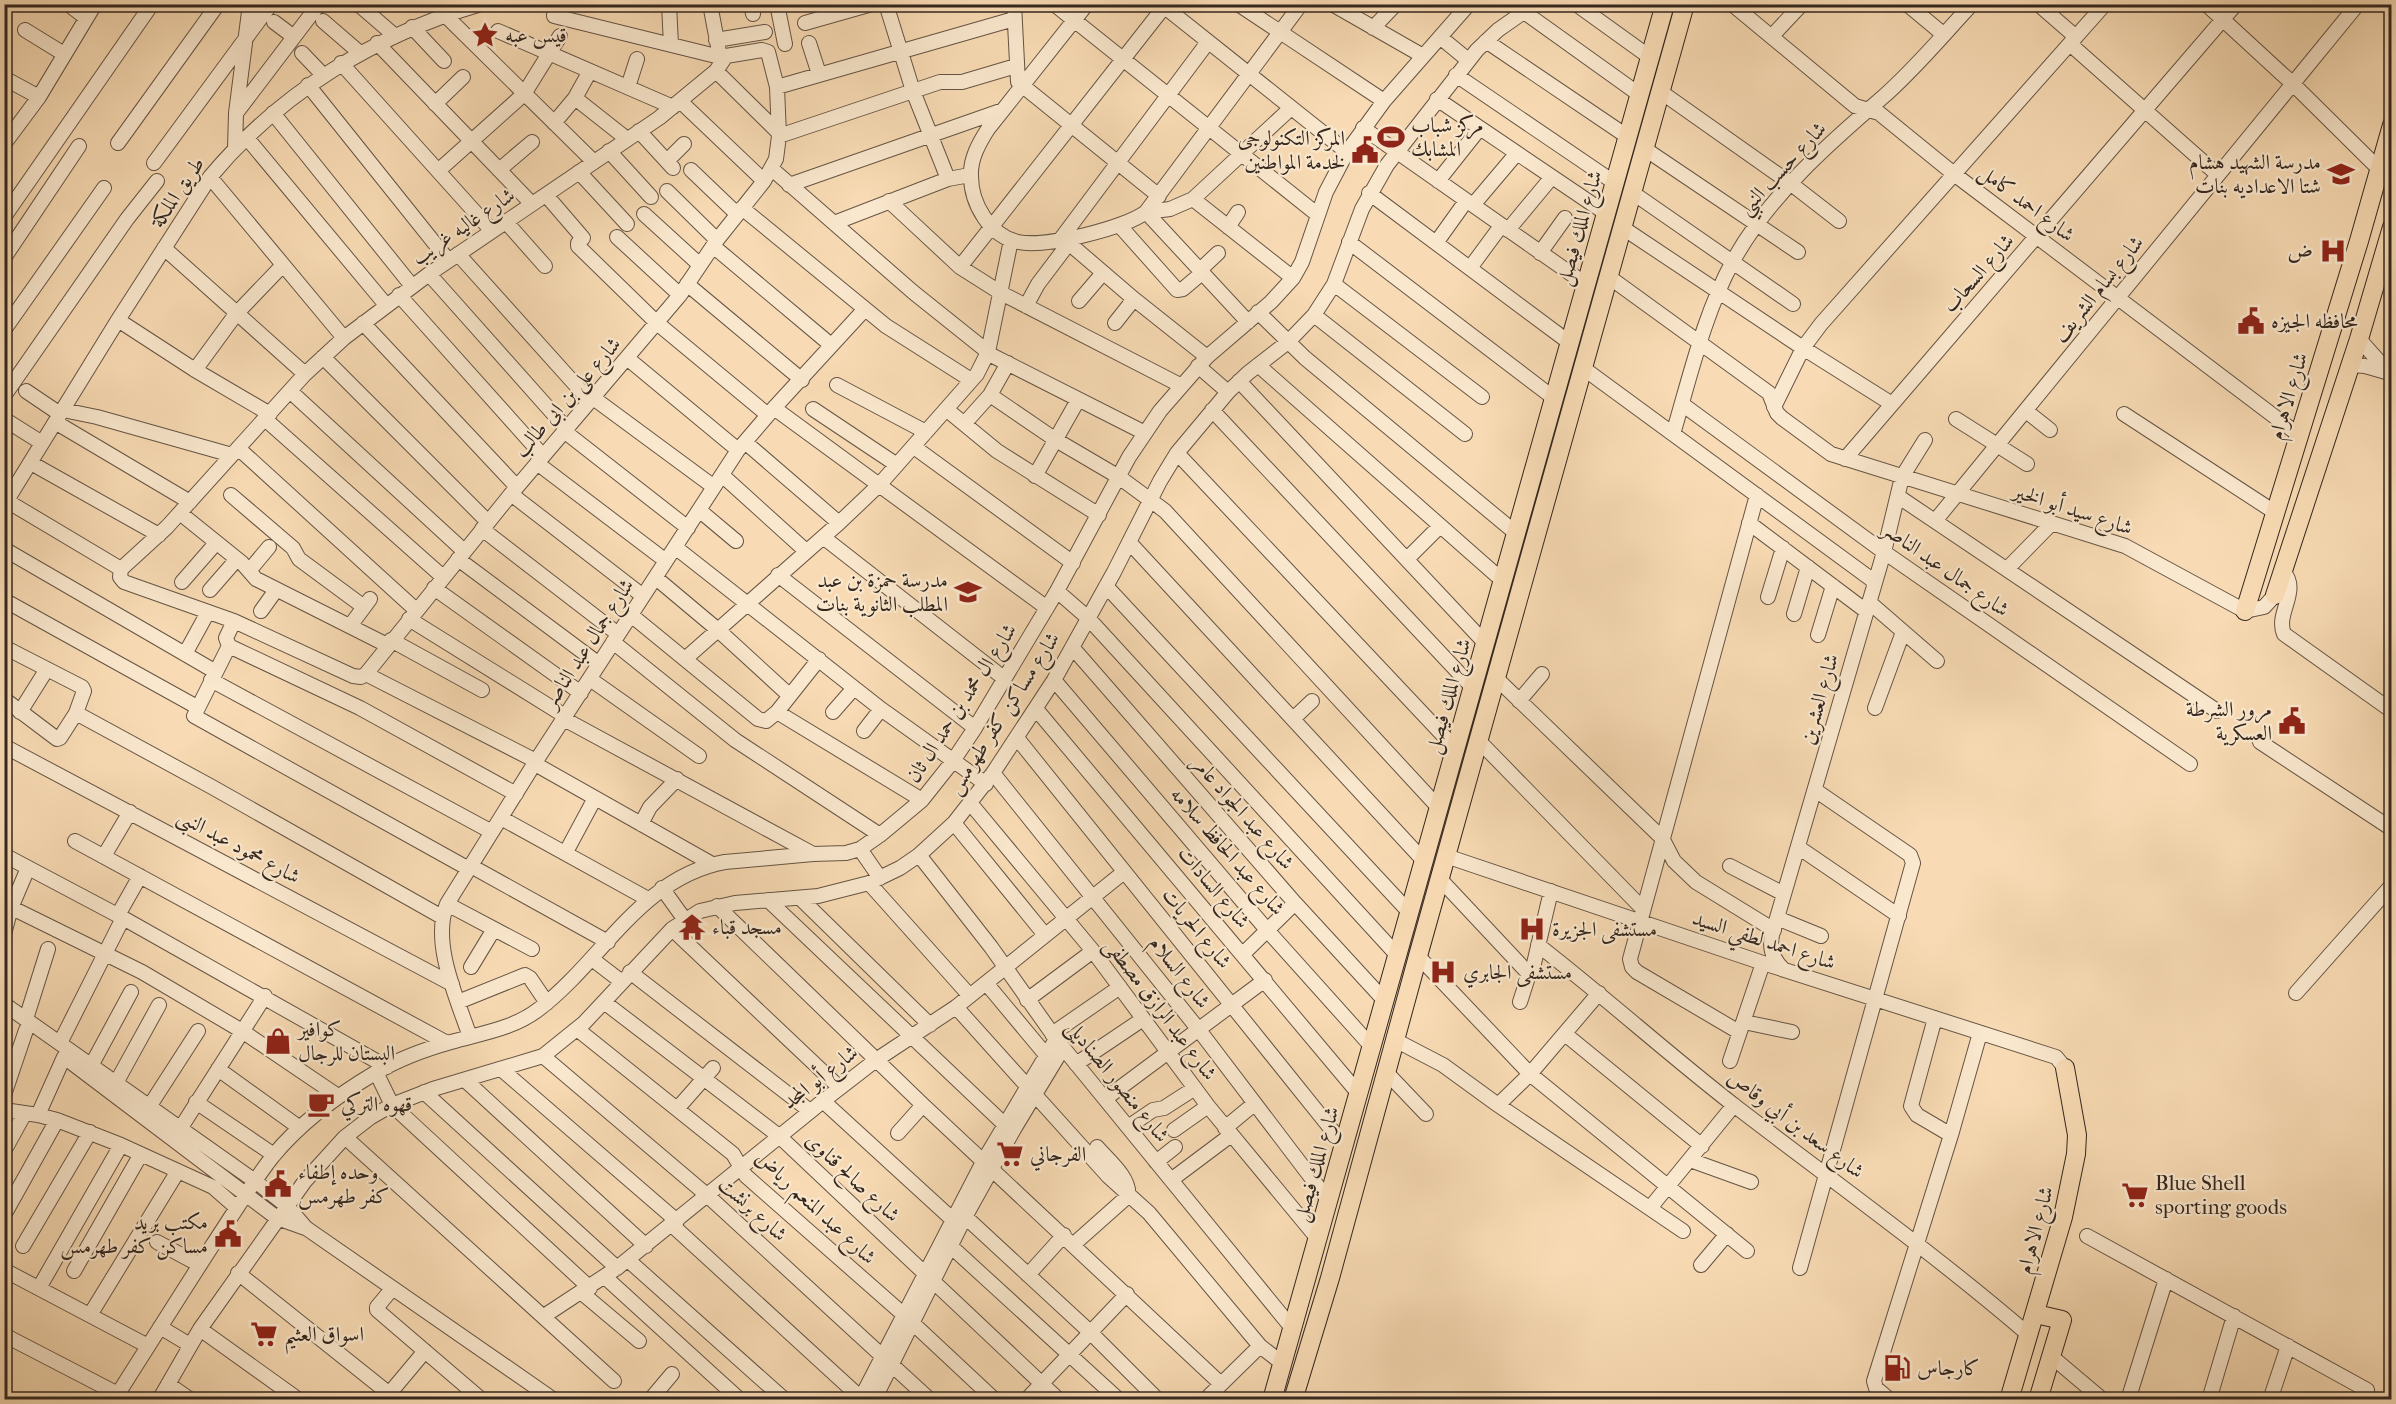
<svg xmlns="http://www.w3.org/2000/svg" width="2396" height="1404" font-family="'IM FELL French Canon',Amiri,serif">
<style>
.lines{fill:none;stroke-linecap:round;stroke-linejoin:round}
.minor-casing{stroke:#655444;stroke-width:16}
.major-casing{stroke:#34271f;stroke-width:20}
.minor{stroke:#fae8ce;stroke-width:14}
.major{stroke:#f8dbb4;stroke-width:18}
.labels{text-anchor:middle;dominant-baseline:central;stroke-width:4.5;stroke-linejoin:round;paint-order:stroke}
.poi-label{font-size:21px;fill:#34271f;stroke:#fae8ce;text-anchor:start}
.street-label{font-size:21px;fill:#34271f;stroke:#fae8ce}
</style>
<rect width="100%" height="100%" fill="#f8dbb4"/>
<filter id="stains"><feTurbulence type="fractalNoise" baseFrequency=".00333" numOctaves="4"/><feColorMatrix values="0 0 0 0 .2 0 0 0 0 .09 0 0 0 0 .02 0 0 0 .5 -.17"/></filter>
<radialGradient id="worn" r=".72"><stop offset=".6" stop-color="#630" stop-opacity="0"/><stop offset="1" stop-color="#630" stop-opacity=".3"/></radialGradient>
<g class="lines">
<defs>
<path id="minor" d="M68 4 86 18
M358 4 394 35
M669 4 671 45
M710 4 720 57
M751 4 753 14
M777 4 785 44
M886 4 913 91 948 179
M1014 4 1018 82 1159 196
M1054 4 1318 215
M1087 4 988 129C979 143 970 159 971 176 971 204 990 236 1018 242 1045 248 1125 228 1146 212L1301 4
M1161 4 1347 152
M1238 4 1384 101
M1332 4 1423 56
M1576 4 1651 58
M1732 4 1855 106 1879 113 1954 174 2299 435
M1907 4 1943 34
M2038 4 2076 37
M2206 4 2293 84 2378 168
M4 6 5 4
M1524 12 1640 95
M445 15 594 162
M323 21 360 53
M274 22 294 37
M805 23 872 4
M412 27 444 61
M1373 28 1396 4
M25 30 64 54
M498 31 673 107
M1772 36 1802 4
M1440 37 1468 60
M716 40 765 32
M1486 41 1628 137
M377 43 532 204
M809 43 819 74
M2070 44 2218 175
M302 53 323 75
M341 63 492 231
M716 71 780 134
M1456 75 1615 183
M4 78 39 97
M308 85 448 260
M628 87 637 59
M777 87 1014 19
M1661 92 1790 183 1839 221
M575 98 627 139
M1437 99 1607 214
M680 101 764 181
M435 104 463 77
M237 112 319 4
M273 113 412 286
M554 123 575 98 590 71
M1363 128 1587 285
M639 131 673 168
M779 136 940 82H962L1016 66
M247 138 386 305
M118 143 218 4
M4 144 39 97 95 4
M235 149 236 113 250 4
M1645 149 1798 252
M609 151 651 197
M667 161 684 144
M154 163 271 4
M772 169 913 292 988 352
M499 170 532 142
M691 170 737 214
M438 171 524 94 560 36
M579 172 627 224
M210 177 344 338
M1438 181 1480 128
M789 185 1003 110
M667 191 717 240
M1369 193 1570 343
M1633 193 1793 304
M546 195 583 238 578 243V246L657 323 768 415
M1193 199 1293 278
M889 201 960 267 1001 293 1180 385
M1473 205 1517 153
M742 208 886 326 971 380
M1146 212 1170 209 1193 199 1291 108
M1146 212 1248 322
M644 214 700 265
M4 217 152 4
M506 222 545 266
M834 223 948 179 970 175
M1120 226 1177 290 1183 289 1202 273
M1228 227 1238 212
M1623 228 1803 348 1892 404
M1508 230 1552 177
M617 237 680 295
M1064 239 1134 299 1207 357
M1060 240 1208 42
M1349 242 1555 399
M1436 243 1466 201
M713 246 831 345
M164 248 305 374
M1540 253 1565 218
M458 254 590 401
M4 258 79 146
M960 267 1164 7
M1470 268 1501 226
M1200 270 1218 253
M429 274 566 428
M1609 277 1769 393 1777 413 1782 418 1831 454 2125 546 2245 611 2264 607 2275 595
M687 284 802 380
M1334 284 1482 397
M399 295 543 456
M1079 301 1103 273
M1026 306 1038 284 1069 243
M1258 312 1305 358 1517 534
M1314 315 1465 434
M118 320 195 370 270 414
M363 323 517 487
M1115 323 1134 299
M4 330 104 188
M2359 339 2392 376
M987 353 1145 433
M323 357 488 522
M627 358 738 450
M1258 365 1503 581
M2350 365 2365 366 2386 372
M1198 366 1228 392
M1583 368 1875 582
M195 370 236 314 283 265
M1239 381 1486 644
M837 385 926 432
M26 391 60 414
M290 391 464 551
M990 395 1056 440 1119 477 1165 511 1439 808
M4 396 127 219 157 181
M592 397 714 487
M1682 404 1884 552 2190 764
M1774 407 1803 348 1821 324 2105 4
M774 408 1047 608
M813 409 897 465
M946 409 997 451 1099 515
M63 410 97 417 232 455
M1212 410 1473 688
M2026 411 2050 430
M2124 414 2276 513
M4 419 42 443
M265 419 443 577
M1956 419 2027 464
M55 422 190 502
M964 424 990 395 1008 363
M564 431 688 528
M1673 434C1690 377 1704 314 1733 261 1769 196 1827 145 1883 97 1915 69 1943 35 1972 4
M745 442 839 523
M914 447 1073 563
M238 448 416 610
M1177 453 1456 749
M1845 459 2236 4
M31 463 159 535
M537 463 666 561
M722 475 806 551
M1035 476 1078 400
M511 494 643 596
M231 495 293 548 299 559 364 607
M1899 497 2217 711
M7 501 121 569
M4 505 118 320 210 177C281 92 375 35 481 4
M699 510 736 541
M180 513 242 563 256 579 387 645
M1935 521 2358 4
M1749 523 1866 611
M482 529 618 634
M823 537 1005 679
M1129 542 1424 861
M675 547 881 709 986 784
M4 549 216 672
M458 559 599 664
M1407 559 1440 526
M121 569 167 527 305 374 344 338 429 274 659 118 716 71 726 56
M121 569 120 577 124 582 234 621 353 676 361 677 366 674
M2007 569 2051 524
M249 571 269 547
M2283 571C2301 591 2275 613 2284 634L2392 711
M778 575 975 728
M656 578 718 630 789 695
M182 582 216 543
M1106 586 1410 913
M434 588 581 693
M210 590 237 559
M1057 591 1088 618 1398 956
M1768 597 1783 548
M4 600 197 707
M1869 602 1937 661
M261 611 276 590
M1794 614 1808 567
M631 615 758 719 766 721 777 712 819 659
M409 619 565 716
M234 621 226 638 229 646 360 708 516 794
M350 626 370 599
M1818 635 1833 586
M391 640 482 690
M613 642 735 740 880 835
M229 646 194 716 469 869
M4 647 82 687 84 691 76 713 60 738 57 739 4 699
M1072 647 1295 903 1385 1001
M185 654 208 612
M685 659 839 523 880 484 977 374 988 352 1011 240
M366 674 511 494 680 295 717 240 764 181 776 159 779 136 777 87 768 52 762 50 720 57 554 16 555 4
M366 674 536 761
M1496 678 1662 838 1674 861 1696 882 1774 930
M590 679 699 756
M211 680 492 832
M1054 680 1267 930 1372 1047
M1519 701 1542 674
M1875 708 1903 632
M1036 709 1359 1094
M20 712 47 669
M777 712 922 800
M833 712 854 688
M76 713 212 787 442 917
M564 719 813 854
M1293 719 1312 701
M864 731 881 709
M1017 738 1344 1145
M1478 740 1643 909
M2260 742 2392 829
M4 746 452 984
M535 764 712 864
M993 773 1199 1030 1329 1201
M971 804 1093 951 1208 1106 1318 1239
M501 818 648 899
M954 823 1045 935
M641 824 650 807 677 779
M75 841 447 1043
M1798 847 1899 916
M860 849 880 878
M566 852 595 798
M4 855 123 918 387 1067
M919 855 991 947 1056 1039 1292 1328
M104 856 130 812
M1446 856 1763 963 2056 1057 2065 1068
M471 866 608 942
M1730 866 1784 894
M1439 878 1529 974 1532 972 1551 891
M869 883 970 996
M662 888 685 920
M800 898 930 1025
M768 900 1004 1124
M4 904 142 972 242 1031 338 1096
M447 904 532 949
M717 906 923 1105 1221 1384
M118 915 140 876
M1777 918 1821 936
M672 929 840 1088
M4 934 11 908 28 868
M1538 945C1605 997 1668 1054 1735 1106 1834 1182 1935 1254 2029 1335
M1243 954 1295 903
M1418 956 1530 1074 1747 1251
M592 959 622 982
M471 967 494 929
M1784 970C1773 960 1769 949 1772 935L1884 552 1902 477 1925 440
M630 972 810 1111
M986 983 1046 1055
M2296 993 2392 885
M1027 1000 1093 951
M458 1002 525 975 530 978 547 1003
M604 1002 779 1136 1059 1400
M1520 1002 1529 974
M4 1004 255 1181 287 1206 306 1228 554 1400
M956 1007 1108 1176 1149 1213 1260 1346 1282 1363
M1935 1018 1911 1106 1917 1115 1951 1135
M26 1019 48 949
M1744 1022 1792 1032
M577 1029 733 1154 746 1176 904 1315 995 1400
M1739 1032 1637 972 1632 967 1630 959 1757 495
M1052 1034 1120 987
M1565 1034 1702 1146
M470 1037C457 998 431 943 447 904L536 761 738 450 774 408 865 309
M1395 1040 1443 1065 1498 1105 1683 1231
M60 1043 123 918
M543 1056 708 1196 930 1400
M1730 1061 1763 963
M72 1063 277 1218 305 1228
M1076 1064 1143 1019
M91 1066 131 992
M218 1069 300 1128
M501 1069 677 1221
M376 1072 392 1105 590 1288
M1386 1072 1426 1114
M465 1080 646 1246
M116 1083 159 1005
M424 1092 617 1268
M4 1095 26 1030
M1105 1099 1265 980
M823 1101 952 1219
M196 1102 274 1155
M1498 1105 1530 1074 1599 993
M149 1107 198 1031
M677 1109 713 1068
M4 1110 38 1115 57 1120 121 1145 213 1187 237 1208
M38 1115 64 1057
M1128 1127 1153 1110 1164 1108 1195 1088
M1225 1128 1254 1104
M180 1129 265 996
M1174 1130 1208 1106
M898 1133 923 1105
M345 1137 614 1381
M4 1151 25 1113
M1690 1160 1751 1182
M1156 1162 1175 1147
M1171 1180 1231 1135
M1650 1208 1734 1105
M959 1211 1090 1332 1158 1400
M4 1215 57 1120
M672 1225 863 1400
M2087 1236 2367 1390
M945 1241 1119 1400
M157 1242 200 1265
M1074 1244 1128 1196C1131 1178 1108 1160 1097 1147
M23 1246 90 1132
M628 1260 785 1400
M1701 1265 1727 1234
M1800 1268 1913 863 1910 855 1815 790
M4 1270 148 1346
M74 1271 141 1154
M238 1273 397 1400
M1028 1275 1064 1235
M605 1277 740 1400
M39 1288 121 1145
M392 1289 377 1307V1310L482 1400
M582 1293 639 1341
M90 1315 178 1171
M544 1316 617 1268 823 1101 876 1060 956 1007 1124 872
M160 1327 190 1345
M200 1329 299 1400
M4 1335 118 1394
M2051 1356 2103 1400
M168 1384 191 1400
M389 1394 425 1351
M4 1397 10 1400
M114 1400C147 1348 179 1297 212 1246 232 1216 251 1184 273 1156 301 1122 338 1095 375 1073 397 1060 426 1049 451 1042 482 1033 513 1029 539 1009 602 961 641 877 725 862L813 854 846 853 860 849 880 835 922 800 953 761 975 728 1057 591 1129 457 1160 411 1207 357 1271 302 1293 278 1302 262 1326 192 1347 152 1384 101 1469 4
M159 1400 200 1329 305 1181 345 1137 371 1117 392 1105 433 1089 543 1056 584 1023 672 929 700 911 735 903 818 896 869 883 900 868 919 855 954 823 993 773 1054 680 1114 572 1160 481 1177 453 1228 392 1248 373 1288 342 1314 315 1334 284 1362 209 1387 165 1477 50 1498 30 1535 4
M650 1400 672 1374
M860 1400 984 1160 1056 1039
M874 1400 965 1217 1014 1129 1063 1048
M1026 1400 1127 1294
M1205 1400 1260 1346
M1890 1400 1876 1388 1874 1381 1951 1135 1980 1033
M2128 1400 2166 1279
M2209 1400 2234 1316
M2270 1400 2288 1346"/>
<path id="major" d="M2275 595 2359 339 2392 227
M2245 611 2359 241 2392 125
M2036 1314 2062 1320 2038 1400
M1272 1400 1665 4
M1293 1400 1330 1278 1418 956 1685 4
M2009 1400 2063 1217 2076 1154 2077 1135 2065 1068"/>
</defs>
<use href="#minor" class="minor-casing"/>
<use href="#major" class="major-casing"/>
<use href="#minor" class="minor"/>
<use href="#major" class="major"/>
</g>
<defs>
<symbol id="sight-bare" viewBox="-9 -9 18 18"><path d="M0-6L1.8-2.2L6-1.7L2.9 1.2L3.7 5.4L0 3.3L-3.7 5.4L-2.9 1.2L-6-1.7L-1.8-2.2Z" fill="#8f2418" stroke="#fae8ce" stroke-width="2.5" paint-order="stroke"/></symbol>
<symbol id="stadium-bare" viewBox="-9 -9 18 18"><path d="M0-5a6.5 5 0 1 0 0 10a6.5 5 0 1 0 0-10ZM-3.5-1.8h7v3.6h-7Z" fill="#8f2418" stroke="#fae8ce" stroke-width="2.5" paint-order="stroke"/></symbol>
<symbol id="civic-bare" viewBox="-9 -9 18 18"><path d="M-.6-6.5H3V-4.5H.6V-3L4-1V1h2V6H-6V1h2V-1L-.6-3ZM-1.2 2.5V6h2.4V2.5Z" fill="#8f2418" stroke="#fae8ce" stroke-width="2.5" paint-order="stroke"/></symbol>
<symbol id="school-bare" viewBox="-9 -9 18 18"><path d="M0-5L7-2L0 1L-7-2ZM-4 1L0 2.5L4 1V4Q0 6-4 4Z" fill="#8f2418" stroke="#fae8ce" stroke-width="2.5" paint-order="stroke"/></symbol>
<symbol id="hospital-bare" viewBox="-9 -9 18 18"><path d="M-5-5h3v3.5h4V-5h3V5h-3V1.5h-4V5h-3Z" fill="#8f2418" stroke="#fae8ce" stroke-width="2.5" paint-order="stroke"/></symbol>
<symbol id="temple-bare" viewBox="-9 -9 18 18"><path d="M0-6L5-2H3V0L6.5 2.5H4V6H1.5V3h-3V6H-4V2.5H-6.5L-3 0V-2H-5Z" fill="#8f2418" stroke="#fae8ce" stroke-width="2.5" paint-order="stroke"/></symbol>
<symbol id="shop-bare" viewBox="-9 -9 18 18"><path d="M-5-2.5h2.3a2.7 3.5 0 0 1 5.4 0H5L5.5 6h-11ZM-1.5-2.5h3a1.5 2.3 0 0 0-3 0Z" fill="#8f2418" stroke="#fae8ce" stroke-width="2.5" paint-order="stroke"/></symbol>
<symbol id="cafe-bare" viewBox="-9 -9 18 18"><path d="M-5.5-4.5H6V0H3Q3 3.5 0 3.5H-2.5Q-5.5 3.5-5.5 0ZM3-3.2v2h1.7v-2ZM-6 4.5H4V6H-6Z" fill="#8f2418" stroke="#fae8ce" stroke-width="2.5" paint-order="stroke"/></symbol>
<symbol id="supermarket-bare" viewBox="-9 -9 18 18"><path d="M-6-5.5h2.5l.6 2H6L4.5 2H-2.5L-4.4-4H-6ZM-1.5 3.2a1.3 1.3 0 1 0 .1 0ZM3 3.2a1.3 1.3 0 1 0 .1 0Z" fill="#8f2418" stroke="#fae8ce" stroke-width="2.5" paint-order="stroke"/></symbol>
<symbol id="fuel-bare" viewBox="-9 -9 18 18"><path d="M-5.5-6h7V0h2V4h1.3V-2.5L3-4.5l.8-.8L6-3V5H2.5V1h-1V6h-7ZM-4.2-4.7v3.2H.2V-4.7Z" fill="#8f2418" stroke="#fae8ce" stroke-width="2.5" paint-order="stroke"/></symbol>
</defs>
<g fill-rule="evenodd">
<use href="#sight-bare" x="466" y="16" width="38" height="38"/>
<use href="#stadium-bare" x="1372" y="118" width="38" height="38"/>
<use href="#civic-bare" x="1346" y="131" width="38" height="38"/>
<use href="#school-bare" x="2322" y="155" width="38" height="38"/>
<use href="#hospital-bare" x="2314" y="232" width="38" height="38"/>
<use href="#civic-bare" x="2232" y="302" width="38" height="38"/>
<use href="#school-bare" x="949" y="573" width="38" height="38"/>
<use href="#civic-bare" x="2273" y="702" width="38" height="38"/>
<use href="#temple-bare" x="673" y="908" width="38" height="38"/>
<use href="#hospital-bare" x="1513" y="910" width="38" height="38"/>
<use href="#hospital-bare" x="1424" y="953" width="38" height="38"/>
<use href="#shop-bare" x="259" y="1022" width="38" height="38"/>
<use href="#cafe-bare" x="302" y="1085" width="38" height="38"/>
<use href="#supermarket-bare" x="991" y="1135" width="38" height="38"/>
<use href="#civic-bare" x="259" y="1165" width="38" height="38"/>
<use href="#supermarket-bare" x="2116" y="1176" width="38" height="38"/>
<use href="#civic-bare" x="209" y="1215" width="38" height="38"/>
<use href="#supermarket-bare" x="245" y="1315" width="38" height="38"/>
<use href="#fuel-bare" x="1878" y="1349" width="38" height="38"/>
</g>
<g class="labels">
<g class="poi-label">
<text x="505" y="35">قيس عبه</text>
<text x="1411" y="125">مركز شباب<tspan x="1411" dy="24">المشابك</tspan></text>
<text x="1345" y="138" text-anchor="end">المركز التكنولوجى<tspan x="1345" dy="24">لخدمة المواطنين</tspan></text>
<text x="2321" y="162" text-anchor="end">مدرسة الشهيد هشام<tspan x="2321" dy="24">شتا الاعداديه بنات</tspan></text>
<text x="2313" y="251" text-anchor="end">ض</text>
<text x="2271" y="321">محافظه الجيزه</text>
<text x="948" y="580" text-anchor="end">مدرسة حمزة بن عبد<tspan x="948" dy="24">المطلب الثانوية بنات</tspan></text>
<text x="2272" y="709" text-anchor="end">مرور الشرطة<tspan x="2272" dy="24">العسكرية</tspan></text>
<text x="712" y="927">مسجد قباء</text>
<text x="1552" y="929">مستشفى الجزيرة</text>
<text x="1463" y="972">مستشفى الجابري</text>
<text x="298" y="1029">كوافير<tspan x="298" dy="24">البستان للرجال</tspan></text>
<text x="341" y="1104">قهوه التركي</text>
<text x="1030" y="1154">الفرجاني</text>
<text x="298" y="1172">وحده إطفاء<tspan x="298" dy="24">كفر طهرمس</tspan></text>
<text x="2155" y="1183">Blue Shell<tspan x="2155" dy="24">sporting goods</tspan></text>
<text x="208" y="1222" text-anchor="end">مكتب بريد<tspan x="208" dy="24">مساكن كفر طهرمس</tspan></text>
<text x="284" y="1334">اسواق العثيم</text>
<text x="1917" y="1368">كارجاس</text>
</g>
<g class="street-label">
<text transform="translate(1782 168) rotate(-47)">شارع حسب النبي</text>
<text transform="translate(177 192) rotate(-56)">طريق الملكة</text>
<text transform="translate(2027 203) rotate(37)">شارع احمد كامل</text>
<text transform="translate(463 226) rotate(-34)">شارع غاليه غريب</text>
<text transform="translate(1579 228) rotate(-74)">شارع الملك فيصل</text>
<text transform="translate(1978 273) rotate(-49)">شارع السحاب</text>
<text transform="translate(2098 289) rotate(-51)">شارع بسام الشريف</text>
<text transform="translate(2288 396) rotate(-73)">شارع الاهرام</text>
<text transform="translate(567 397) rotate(-49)">شارع على بن ابى طالب</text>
<text transform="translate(2073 509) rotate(18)">شارع سيد أبو الخير</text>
<text transform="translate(1946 569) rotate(35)">شارع جمال عبد الناصر</text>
<text transform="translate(588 643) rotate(-57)">شارع جمال عبد الناصر</text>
<text transform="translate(1448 696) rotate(-74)">شارع الملك فيصل</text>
<text transform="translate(1819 699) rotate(-74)">شارع العشرين</text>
<text transform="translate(961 703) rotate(-57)">شارع ال محمد بن حمد ال ثان</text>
<text transform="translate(1003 713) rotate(-57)">شارع مساكن كفر طهرمس</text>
<text transform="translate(1243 812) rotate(49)">شارع عبد الجواد عامر</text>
<text transform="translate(239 846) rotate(28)">شارع محمود عبد النبى</text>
<text transform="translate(1228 851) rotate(49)">شارع عبد الحافظ سلامه</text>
<text transform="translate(1214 887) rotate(50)">شارع السادات</text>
<text transform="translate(1197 928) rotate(51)">شارع الحريات</text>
<text transform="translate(1764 940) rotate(18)">شارع احمد لطفي السيد</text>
<text transform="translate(1180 972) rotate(52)">شارع السلام</text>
<text transform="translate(1161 1009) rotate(53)">شارع عبد الرازق مصطفى</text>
<text transform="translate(820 1077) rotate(-38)">شارع أبو المجد</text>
<text transform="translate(1118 1081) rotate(51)">شارع منصور الصناديلى</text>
<text transform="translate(1796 1124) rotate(37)">شارع سعد بن أبي وقاص</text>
<text transform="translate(1316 1164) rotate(-74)">شارع الملك فيصل</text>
<text transform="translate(853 1177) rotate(43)">شارع صالح قناوى</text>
<text transform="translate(816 1207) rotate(43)">شارع عبد المنعم رياض</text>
<text transform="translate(753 1209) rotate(42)">شارع برنشت</text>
<text transform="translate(2035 1230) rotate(-75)">شارع الاهرام</text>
</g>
</g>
<rect width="2396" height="1404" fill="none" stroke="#f8dbb4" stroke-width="24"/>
<rect x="6" y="6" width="2384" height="1392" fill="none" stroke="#34271f" stroke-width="3"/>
<rect x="12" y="12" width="2372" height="1380" fill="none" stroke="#34271f" stroke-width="1.5"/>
<rect width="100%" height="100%" filter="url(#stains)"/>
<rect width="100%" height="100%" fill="url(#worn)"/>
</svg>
